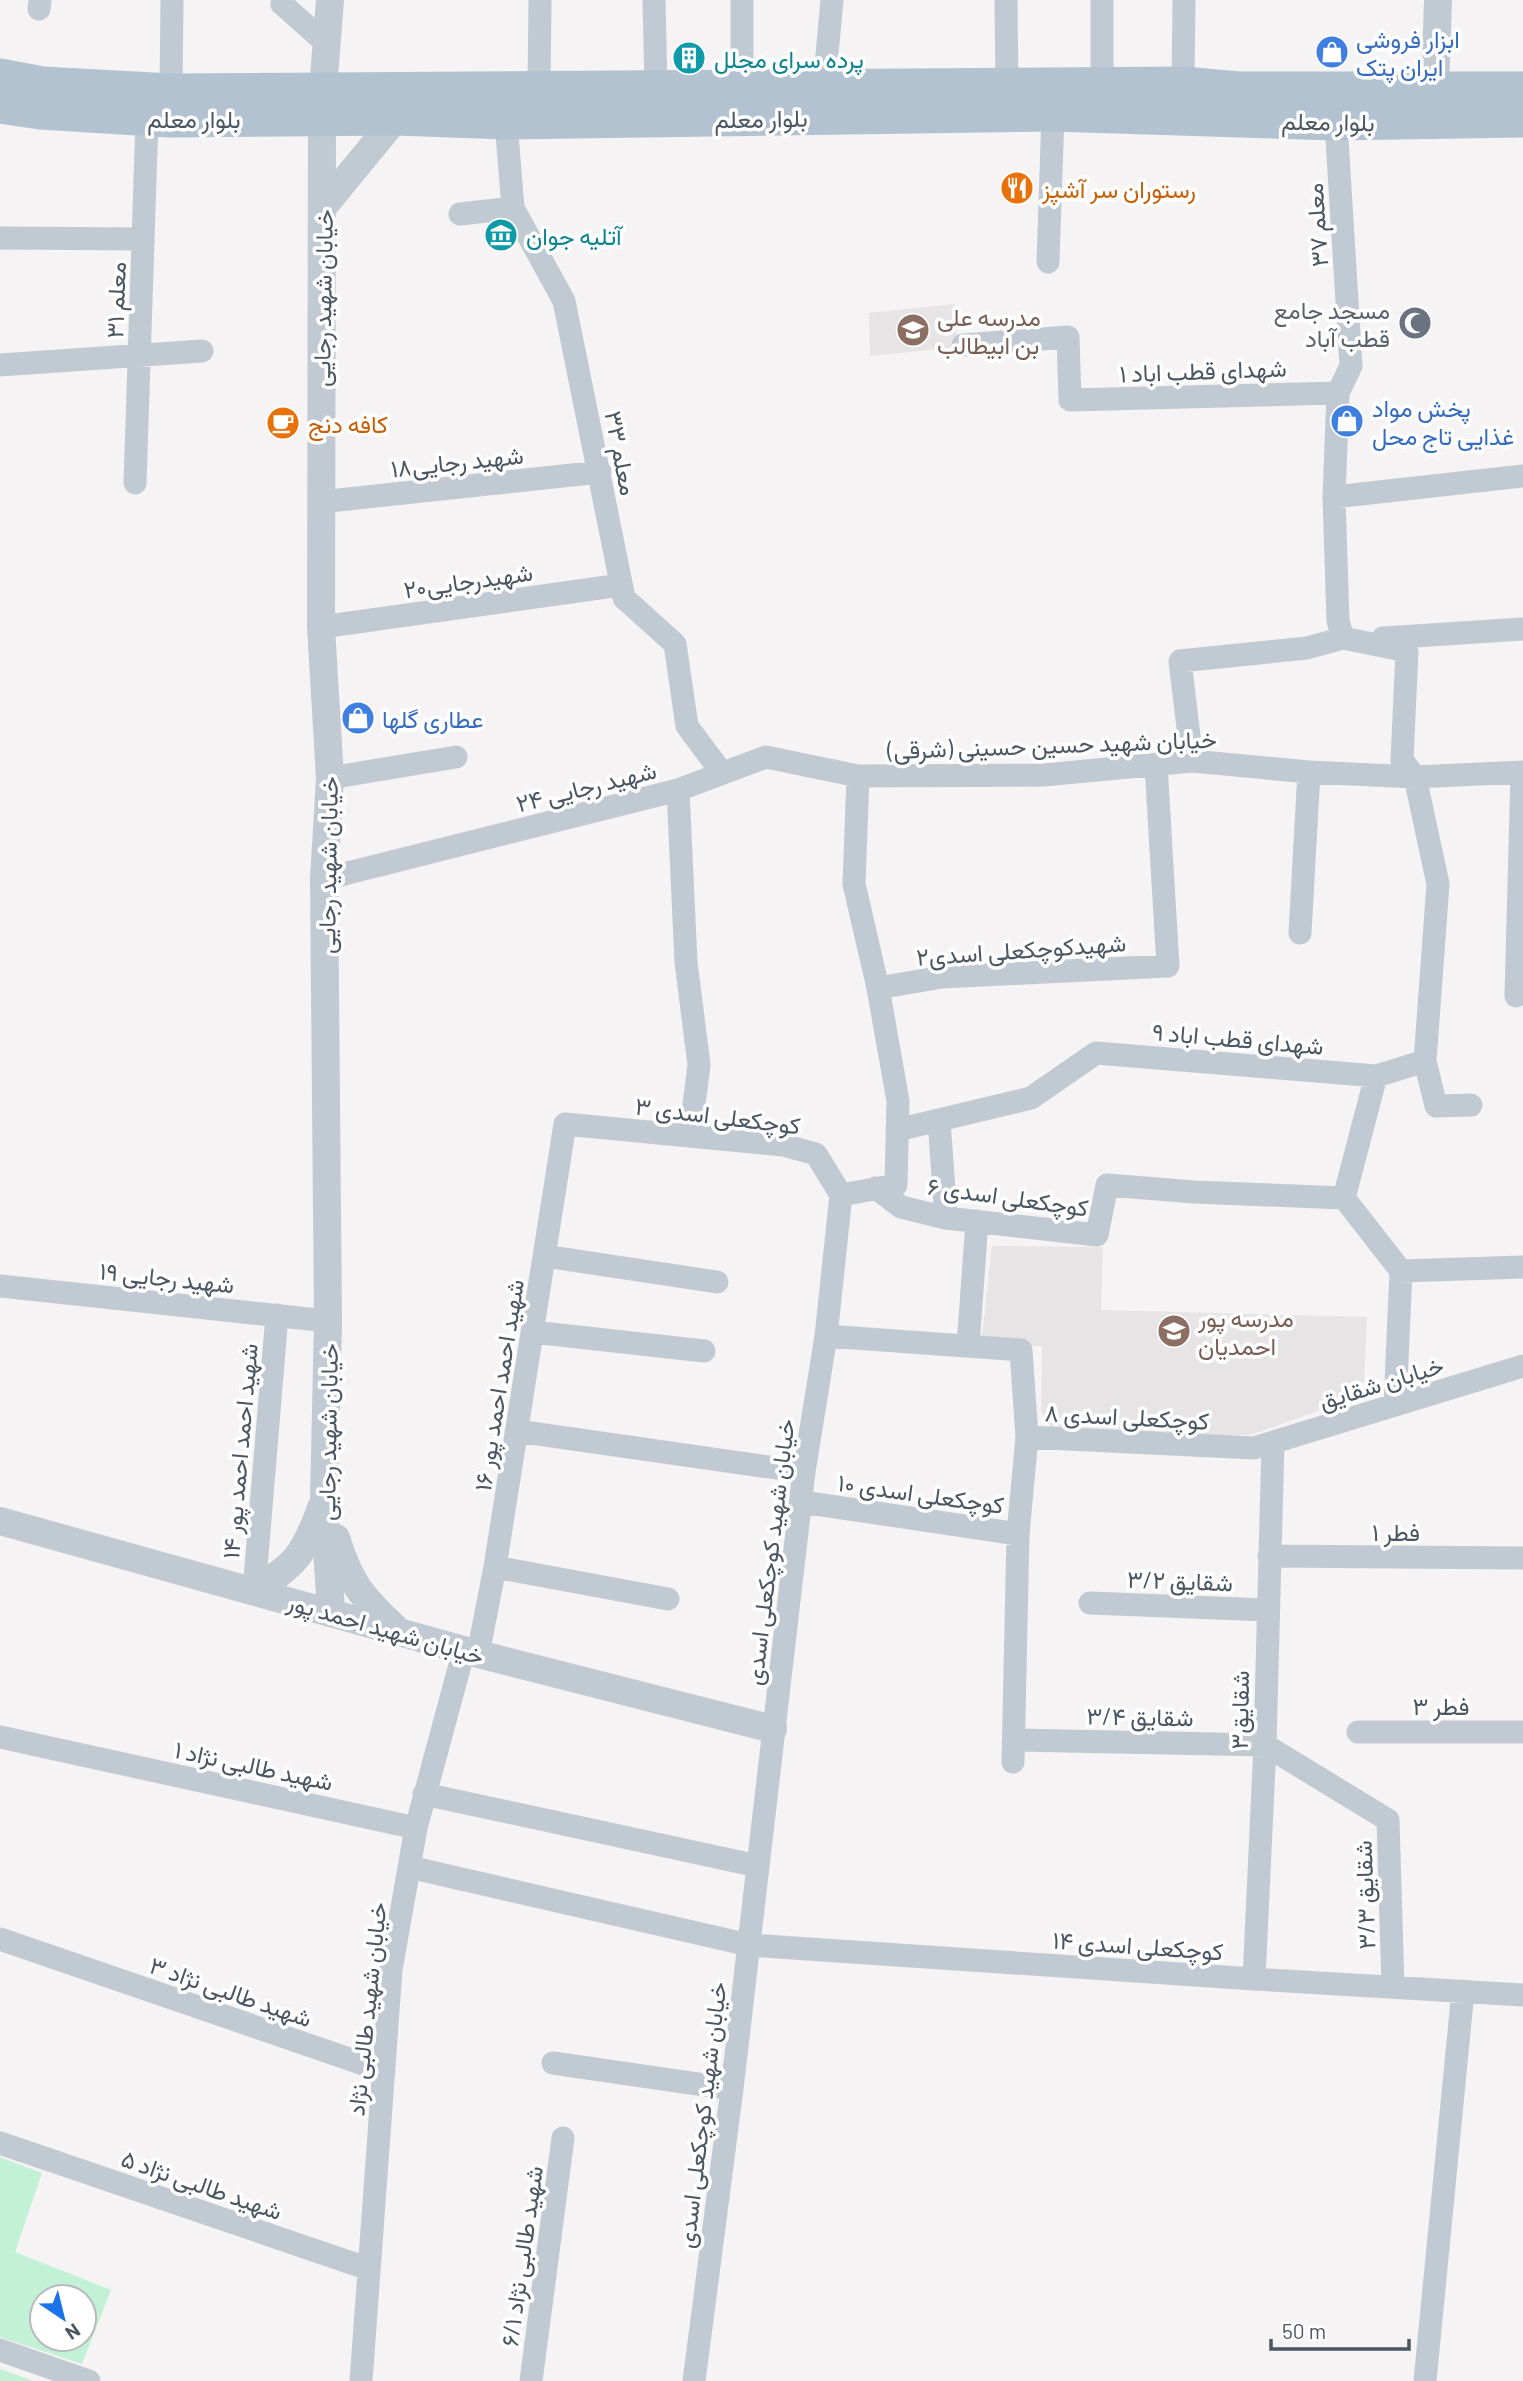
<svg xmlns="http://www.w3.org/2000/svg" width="1523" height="2381" font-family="Barlow,Vazirmatn,sans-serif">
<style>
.education{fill:#e6e4e5}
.green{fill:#c3f1d5;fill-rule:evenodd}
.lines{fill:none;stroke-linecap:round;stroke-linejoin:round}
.minor{stroke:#c1cad2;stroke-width:23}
.tertiary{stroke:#c1cad2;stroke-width:28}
.primary{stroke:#b3c2d1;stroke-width:35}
.labels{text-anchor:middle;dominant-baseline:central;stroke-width:7;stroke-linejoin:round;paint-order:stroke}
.shop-label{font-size:24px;fill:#366cbe;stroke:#fff;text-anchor:start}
.culture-label{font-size:24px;fill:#0d838f;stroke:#fff;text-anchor:start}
.street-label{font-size:24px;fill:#4a5661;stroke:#fff}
.food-label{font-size:24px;fill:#c56008;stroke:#fff;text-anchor:start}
.worship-label{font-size:24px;fill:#5b616d;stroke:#fff;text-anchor:end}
.education-label{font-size:24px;fill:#785e54;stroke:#fff;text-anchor:start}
</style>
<rect width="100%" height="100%" fill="#f5f3f3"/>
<path class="education" d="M955 304 957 347 870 356 869 313Z
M992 1246 1103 1247 1101 1310 1367 1317 1364 1382 1341 1403 1250 1435 1057 1438 1041 1411 1042 1346 981 1347Z"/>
<path class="green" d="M0 2157 42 2173 15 2252 111 2290 82 2364 0 2337ZM84 2297V2339H42V2297Z
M0 2369 34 2381H0Z"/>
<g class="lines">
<path class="minor" d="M283 0 282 4 327 44
M654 0 656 88
M1006 0 1007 86
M1102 0V85
M39 9 40 0
M1183 84 1184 0
M742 87V0
M824 87 832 0
M539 88 540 0
M171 91 172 0
M506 122 513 208 564 301 624 598 675 644 687 726 722 773
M1336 123 1351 366 1338 393 1334 497 1338 621 1343 638 1407 651 1402 760 1415 777 1438 884 1425 1061 1376 1076 1344 1198 1401 1271
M460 214 513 208
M0 238 143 239
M1048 262 1053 114
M963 345 1068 337 1070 400 1338 393
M0 365 202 351
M135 483 147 119
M1334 497 1523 476
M320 502 600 472
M321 627 621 585
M1383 638 1523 629
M1192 761 1180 661 1307 648 1343 638
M330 778 456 757
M678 790 686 962 699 1065 690 1136
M324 879 678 790 766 757 858 776 1044 775 1192 761 1309 772 1415 777 1523 772
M1300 933 1309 772
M878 988 942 977 1168 966 1156 765
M1516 996 1522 772
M1425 1061 1436 1106 1471 1105
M939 1120 946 1218
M897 1130 1031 1098 1096 1053 1376 1076
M876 1188 901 1207 946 1218 1097 1235 1107 1185 1194 1192 1344 1198
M545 1256 717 1282
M1401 1271 1523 1267
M0 1286 328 1321
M533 1332 704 1351
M826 1336 1021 1350 1027 1437 1254 1448 1523 1366
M968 1346 977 1221
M1395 1405 1401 1271
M517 1431 804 1472
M802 1502 1018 1534 1027 1437
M1269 1556 1523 1558
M495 1567 668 1599
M254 1591 277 1315
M1090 1603 1267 1610
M478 1654 495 1567 565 1124 783 1145 816 1154 841 1195
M1358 1732H1523
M0 1737 416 1828
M1014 1740 1265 1745 1388 1820 1393 1987
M1013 1762 1018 1534
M424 1794 758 1866
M409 1867 749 1945 1254 1979 1523 1995
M0 1939 384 2071
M1254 1979 1265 1745 1273 1443
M553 2063 732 2089
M0 2143 369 2269
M0 2350 89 2381
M361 2381 391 1970 416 1828 464 1650
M531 2381 563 2138
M694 2381 732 2089 804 1472 826 1336 841 1195 896 1185 898 1101 878 988 854 884 858 776
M1425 2381 1463 1991"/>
<path class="tertiary" d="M1435 89 1438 0
M323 90 330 0
M322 118 321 627 330 778 324 879 328 1321 324 1499 331 1612
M323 207 396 118
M0 1521 478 1654 773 1729
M336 1538C350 1583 361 1596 395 1628
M254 1591C296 1564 304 1555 321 1508"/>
<path class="primary" d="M0 76 43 84 171 91 1183 84 1239 89H1523
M0 106 40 112 170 120 396 118 506 122 1053 114 1336 123 1523 120"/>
</g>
<defs>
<symbol id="shop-disc" viewBox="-11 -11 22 22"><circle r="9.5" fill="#3f7fe0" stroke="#fff"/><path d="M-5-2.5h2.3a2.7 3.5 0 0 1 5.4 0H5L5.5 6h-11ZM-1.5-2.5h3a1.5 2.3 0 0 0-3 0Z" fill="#fff"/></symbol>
<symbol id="building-disc" viewBox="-11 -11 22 22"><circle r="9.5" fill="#0f9aa8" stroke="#fff"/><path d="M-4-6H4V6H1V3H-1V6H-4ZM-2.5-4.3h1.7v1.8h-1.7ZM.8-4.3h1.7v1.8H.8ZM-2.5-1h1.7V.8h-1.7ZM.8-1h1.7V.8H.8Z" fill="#fff"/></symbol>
<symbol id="restaurant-disc" viewBox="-11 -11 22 22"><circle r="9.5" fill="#e8710a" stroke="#fff"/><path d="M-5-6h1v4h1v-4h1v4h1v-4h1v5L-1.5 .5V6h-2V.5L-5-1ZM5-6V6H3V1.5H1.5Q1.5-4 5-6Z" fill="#fff"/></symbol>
<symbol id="museum-disc" viewBox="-11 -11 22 22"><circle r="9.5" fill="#0f9aa8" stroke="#fff"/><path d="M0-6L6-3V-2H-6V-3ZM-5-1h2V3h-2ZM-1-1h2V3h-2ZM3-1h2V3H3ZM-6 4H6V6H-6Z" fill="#fff"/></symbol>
<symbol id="mosque-disc" viewBox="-11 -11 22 22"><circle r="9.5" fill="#6b7280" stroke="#fff"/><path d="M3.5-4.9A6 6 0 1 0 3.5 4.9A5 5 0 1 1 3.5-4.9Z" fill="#fff"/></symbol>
<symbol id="school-disc" viewBox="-11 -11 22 22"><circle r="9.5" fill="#8d6e63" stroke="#fff"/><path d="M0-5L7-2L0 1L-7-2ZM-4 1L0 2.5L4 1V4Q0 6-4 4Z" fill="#fff"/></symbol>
<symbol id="cafe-disc" viewBox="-11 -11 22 22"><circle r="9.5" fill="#e8710a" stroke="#fff"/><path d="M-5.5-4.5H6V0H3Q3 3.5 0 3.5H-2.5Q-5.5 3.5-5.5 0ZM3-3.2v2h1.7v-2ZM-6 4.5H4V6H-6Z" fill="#fff"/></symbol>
</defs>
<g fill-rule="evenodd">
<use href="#shop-disc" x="1313" y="33" width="38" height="38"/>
<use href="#building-disc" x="670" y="39" width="38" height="38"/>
<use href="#restaurant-disc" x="998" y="169" width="38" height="38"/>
<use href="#museum-disc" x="482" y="216" width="38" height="38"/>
<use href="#mosque-disc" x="1396" y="304" width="38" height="38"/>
<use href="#school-disc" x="894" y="311" width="38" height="38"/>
<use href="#shop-disc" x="1328" y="402" width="38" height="38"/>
<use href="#cafe-disc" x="264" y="404" width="38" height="38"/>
<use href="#shop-disc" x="339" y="699" width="38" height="38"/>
<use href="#school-disc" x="1155" y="1312" width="38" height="38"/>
</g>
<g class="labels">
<g class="shop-label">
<text x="1356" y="38">ابزار فروشی<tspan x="1356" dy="28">ایران پتک</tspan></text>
<text x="1372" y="407">پخش مواد<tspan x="1372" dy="28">غذایی تاج محل</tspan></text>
<text x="382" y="718">عطاری گلها</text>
</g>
<g class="culture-label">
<text x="714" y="58">پرده سرای مجلل</text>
<text x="526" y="235">آتلیه جوان</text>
</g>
<g class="street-label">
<text x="194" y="118">بلوار معلم</text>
<text transform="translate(761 118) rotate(-1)">بلوار معلم</text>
<text transform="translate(1328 121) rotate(1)">بلوار معلم</text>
<text transform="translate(1316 225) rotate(-94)">معلم ۳۷</text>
<text transform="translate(322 298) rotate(-89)">خیابان شهید رجایی</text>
<text transform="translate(115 300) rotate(-88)">معلم ۳۱</text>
<text transform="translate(1203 370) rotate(-2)">شهدای قطب اباد ۱</text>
<text transform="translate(622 453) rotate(79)">معلم ۳۳</text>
<text transform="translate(457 461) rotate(-6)">شهید رجایی۱۸</text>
<text transform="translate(468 580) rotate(-8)">شهیدرجایی۲۰</text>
<text transform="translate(1052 744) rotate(-2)">خیابان شهید حسین حسینی (شرقی)</text>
<text transform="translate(586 786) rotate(-14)">شهید رجایی ۲۴</text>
<text transform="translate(327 865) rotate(-89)">خیابان شهید رجایی</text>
<text transform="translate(1021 949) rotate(-4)">شهیدکوچکعلی اسدی۲</text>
<text transform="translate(1238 1038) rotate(5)">شهدای قطب اباد ۹</text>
<text transform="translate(718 1115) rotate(7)">کوچکعلی اسدی ۳</text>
<text transform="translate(1008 1196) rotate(8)">کوچکعلی اسدی ۶</text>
<text transform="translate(167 1277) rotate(6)">شهید رجایی ۱۹</text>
<text transform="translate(1381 1382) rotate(-17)">خیابان شقایق</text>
<text transform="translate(498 1385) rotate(-81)">شهید احمد احمد پور ۱۶</text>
<text transform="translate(1127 1416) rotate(3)">کوچکعلی اسدی ۸</text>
<text transform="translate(327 1432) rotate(-89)">خیابان شهید رجایی</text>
<text transform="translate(239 1451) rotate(-85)">شهید احمد احمد پور ۱۴</text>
<text transform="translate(921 1493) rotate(8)">کوچکعلی اسدی ۱۰</text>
<text x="1396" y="1531">فطر ۱</text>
<text transform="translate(769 1552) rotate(-83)">خیابان شهید کوچکعلی اسدی</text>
<text transform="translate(1180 1580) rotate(2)">شقایق ۳/۲</text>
<text transform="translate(386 1628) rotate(16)">خیابان شهید احمد پور</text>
<text x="1441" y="1705">فطر ۳</text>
<text transform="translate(1239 1710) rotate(-89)">شقایق۳</text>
<text transform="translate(1140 1716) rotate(1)">شقایق ۳/۴</text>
<text transform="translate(254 1765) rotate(12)">شهید طالبی نژاد ۱</text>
<text transform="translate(1364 1895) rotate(-92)">شقایق ۳/۳</text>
<text transform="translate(1138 1945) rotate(4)">کوچکعلی اسدی ۱۴</text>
<text transform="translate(231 1991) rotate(19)">شهید طالبی نژاد ۳</text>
<text transform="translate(366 2009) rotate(-84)">خیابان شهید طالبی نژاد</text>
<text transform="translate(701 2115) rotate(-83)">خیابان شهید کوچکعلی اسدی</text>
<text transform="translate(202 2184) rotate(19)">شهید طالبی نژاد ۵</text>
<text transform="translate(521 2256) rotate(-82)">شهید طالبی نژاد ۶/۱</text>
</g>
<g class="food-label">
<text x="1042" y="188">رستوران سر آشپز</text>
<text x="308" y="423">کافه دنج</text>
</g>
<g class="worship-label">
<text x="1390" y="309">مسجد جامع<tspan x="1390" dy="28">قطب آباد</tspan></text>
</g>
<g class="education-label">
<text x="937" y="316">مدرسه علی<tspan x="937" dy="28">بن ابیطالب</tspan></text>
<text x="1198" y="1317">مدرسه پور<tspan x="1198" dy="28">احمدیان</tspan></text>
</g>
</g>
<g transform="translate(63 2318) rotate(145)"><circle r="33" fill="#ffffff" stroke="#b7bbc0" stroke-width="2"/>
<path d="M0-5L12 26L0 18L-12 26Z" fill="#1a73e8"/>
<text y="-10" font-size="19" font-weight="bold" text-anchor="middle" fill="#4a5661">N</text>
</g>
<path d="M1271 2339v10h138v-10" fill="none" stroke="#4a5661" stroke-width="3.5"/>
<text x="1282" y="2339" font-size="21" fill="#4a5661" stroke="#ffffff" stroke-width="5" paint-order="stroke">50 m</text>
</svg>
